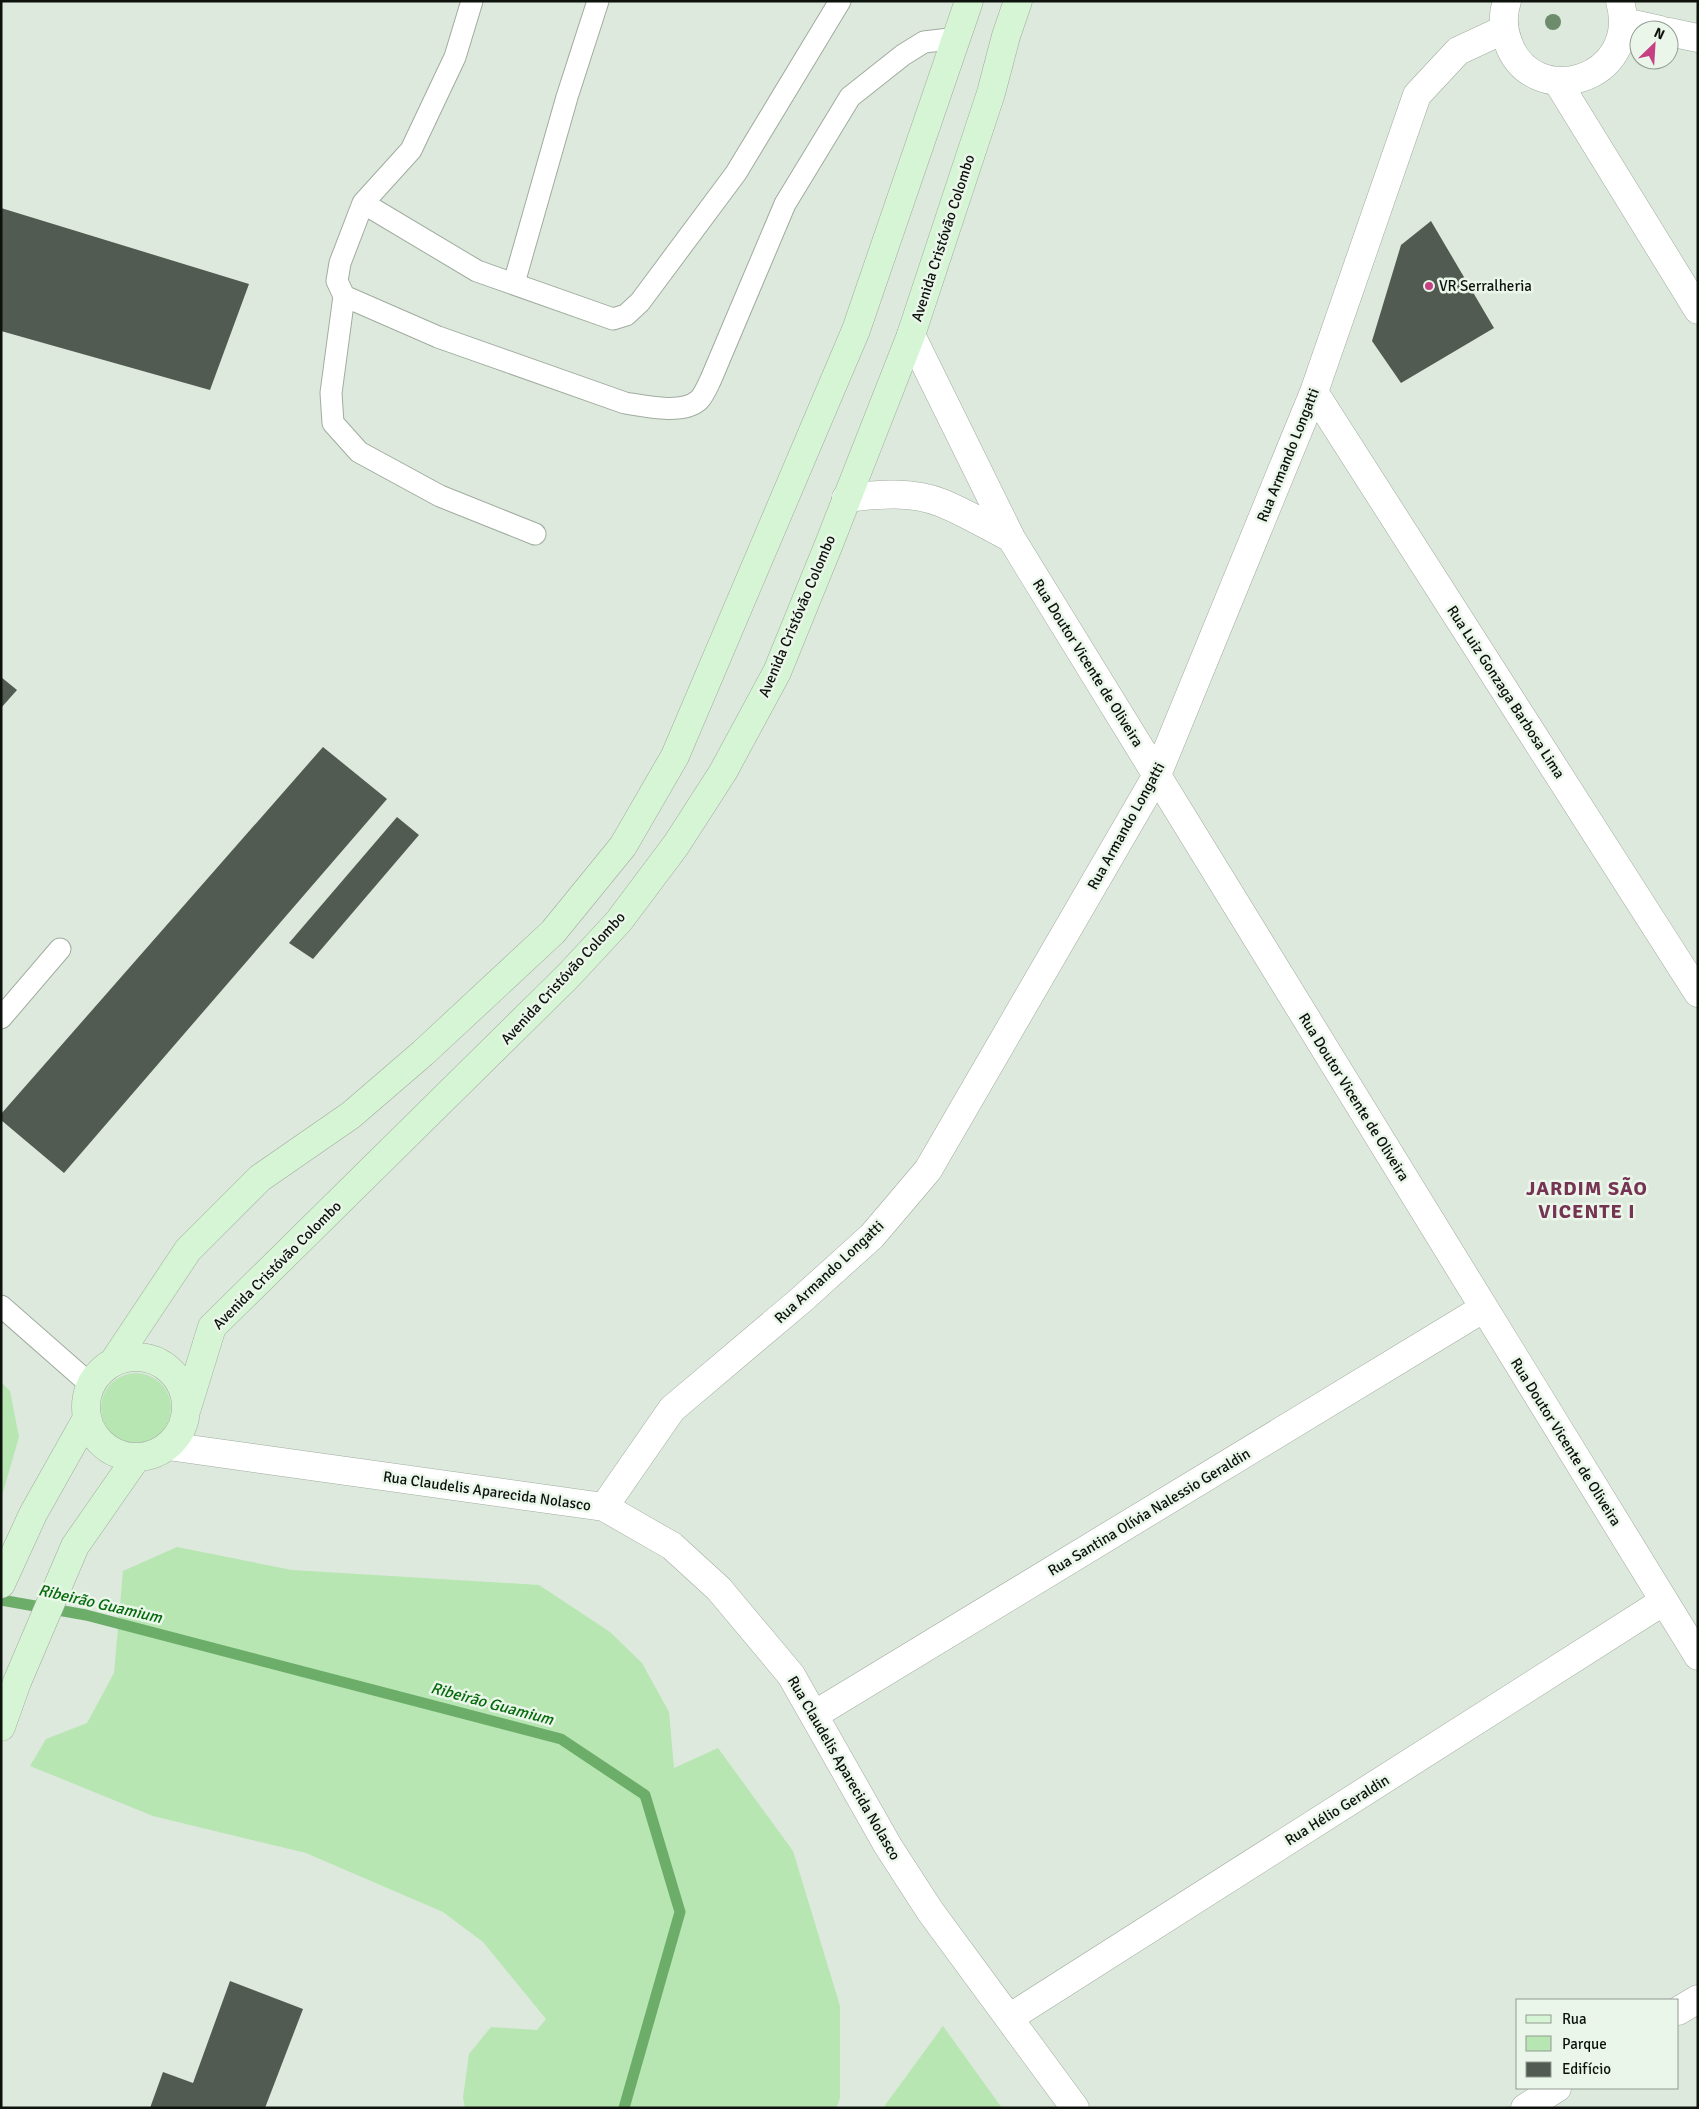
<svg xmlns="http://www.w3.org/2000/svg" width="1699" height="2109" font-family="Signika,sans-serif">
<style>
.green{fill:#b7e6b3}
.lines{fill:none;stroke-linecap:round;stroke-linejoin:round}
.stream{stroke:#6cae69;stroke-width:11}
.building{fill:#515b51}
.service-casing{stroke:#a0ac9f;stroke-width:23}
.minor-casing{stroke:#a0ac9f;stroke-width:29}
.secondary-casing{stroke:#a0ac9f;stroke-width:29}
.service{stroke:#fff;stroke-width:21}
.minor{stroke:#fff;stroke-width:28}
.secondary{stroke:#d6f5d4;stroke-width:28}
.tree{fill:#6d8c6c}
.poi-dot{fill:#c64184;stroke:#eaf6e9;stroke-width:2}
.labels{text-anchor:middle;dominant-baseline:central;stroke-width:5;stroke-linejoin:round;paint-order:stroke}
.street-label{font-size:15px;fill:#0e120d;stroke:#eaf6e9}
.poi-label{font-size:15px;fill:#0e120d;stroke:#eaf6e9;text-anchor:start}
.water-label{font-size:16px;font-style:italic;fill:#056a0b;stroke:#eaf6e9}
.district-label{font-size:20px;font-weight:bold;letter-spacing:1px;fill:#763352;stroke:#eaf6e9}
</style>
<rect width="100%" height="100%" fill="#dde9dc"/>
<path class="green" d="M101 1408a35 35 0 1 1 70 0a35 35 0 1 1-70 0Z
M1 1382 10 1391 19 1437 1 1499Z
M177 1547 292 1570 539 1585 610 1632 642 1663 669 1712 674 1768 718 1748 793 1851 840 2006V2098L836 2108H465L463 2098 469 2054 491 2027 537 2030 546 2019 483 1942 443 1912 306 1853 153 1816 30 1766 46 1739 87 1723 114 1673 123 1571Z
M943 2026 1002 2108H883Z"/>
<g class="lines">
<path class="stream" d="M1 1600 86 1615 561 1739 645 1795 680 1912 624 2108"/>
</g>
<path class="building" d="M1 208 249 284 210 390 1 331Z
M1431 221 1494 328 1401 383 1372 341 1401 245Z
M1 677 17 690 1 708Z
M323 747 387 799 64 1173 1 1120V1114Z
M397 817 419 835 313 959 289 943Z
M230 1981 303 2009 265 2108H150L163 2072 193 2083Z"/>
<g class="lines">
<defs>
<path id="service" d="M472 1 455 57 411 150 363 203 477 271 613 319 626 315 640 302 736 173 840 1
M363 203 340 263 337 281 344 296 438 337 625 403C644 406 683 415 699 400 704 395 708 385 711 379L785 204 850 97 903 55 924 42 958 38
M514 283 567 97 598 1
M344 296 331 393 333 423 359 452 440 496 535 534
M1 1018 60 949
M1 1306 91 1385"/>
<path id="minor" d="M1507 1C1502 15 1503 28 1508 42 1532 112 1642 81 1620 1
M1624 22 1660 30
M1669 32 1698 38
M1557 81 1698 310
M911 335 1011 538 1698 1656
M1314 392 1698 993
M846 498C878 494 912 491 942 503 966 513 988 526 1011 538
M168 1446 604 1507 672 1546 719 1589 791 1675 888 1846 930 1911 1075 2108
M604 1507 672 1409 801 1300 872 1236 928 1170 1157 775 1314 392 1417 95 1458 51 1503 30
M814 1715 1484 1308
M1678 2011 1698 1999
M1009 2018 1664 1601
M1525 2108 1557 2088"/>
<path id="secondary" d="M86 1407a50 50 0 1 1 100 0a50 50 0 1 1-100 0Z
M114 1361 188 1250 260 1178 351 1115 423 1053 553 932 623 846 675 756 856 330 969 1
M187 1408 212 1327 569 975 619 921 676 845 723 772 777 672 829 544 911 335 991 93 1006 36 1018 1
M1 1584 33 1514 87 1418
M1 1727 17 1682 75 1546 137 1457"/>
</defs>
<use href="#service" class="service-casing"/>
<use href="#minor" class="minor-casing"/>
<use href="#secondary" class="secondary-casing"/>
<use href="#service" class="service"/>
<use href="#minor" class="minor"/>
<use href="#secondary" class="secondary"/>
</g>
<circle class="tree" cx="1553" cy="22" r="8"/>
<circle class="poi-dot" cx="1429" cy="286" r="5"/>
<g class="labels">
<g class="street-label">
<text transform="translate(943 238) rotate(-72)">Avenida Cristóvão Colombo</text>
<text transform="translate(1288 455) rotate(-68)">Rua Armando Longatti</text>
<text transform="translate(797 616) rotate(-67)">Avenida Cristóvão Colombo</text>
<text transform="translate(1088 663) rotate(58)">Rua Doutor Vicente de Oliveira</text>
<text transform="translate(1506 692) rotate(57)">Rua Luiz Gonzaga Barbosa Lima</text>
<text transform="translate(1126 826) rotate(-61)">Rua Armando Longatti</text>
<text transform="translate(563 978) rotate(-47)">Avenida Cristóvão Colombo</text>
<text transform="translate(1354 1097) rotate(58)">Rua Doutor Vicente de Oliveira</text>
<text transform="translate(277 1265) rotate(-45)">Avenida Cristóvão Colombo</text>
<text transform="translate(829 1272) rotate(-43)">Rua Armando Longatti</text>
<text transform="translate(1566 1442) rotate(58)">Rua Doutor Vicente de Oliveira</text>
<text transform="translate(487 1491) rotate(8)">Rua Claudelis Aparecida Nolasco</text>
<text transform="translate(1149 1512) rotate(-31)">Rua Santina Olívia Nalessio Geraldin</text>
<text transform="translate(844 1768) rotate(60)">Rua Claudelis Aparecida Nolasco</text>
<text transform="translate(1337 1810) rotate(-32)">Rua Hélio Geraldin</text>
</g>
<g class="poi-label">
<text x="1439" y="286">VR Serralheria</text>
</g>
<g class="water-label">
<text transform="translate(100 1604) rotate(13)">Ribeirão Guamium</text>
<text transform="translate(492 1704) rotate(15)">Ribeirão Guamium</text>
</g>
<g class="district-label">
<text x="1587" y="1188">JARDIM SÃO<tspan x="1587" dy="23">VICENTE I</tspan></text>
</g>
</g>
<rect width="1699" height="2109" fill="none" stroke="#0e120d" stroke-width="5"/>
<rect x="1516" y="1999" width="162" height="90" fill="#eaf6e9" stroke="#929b91"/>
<rect x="1526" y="2015" width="25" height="8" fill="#d6f5d4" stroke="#929b91"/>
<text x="1562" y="2024" font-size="15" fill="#0e120d">Rua</text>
<rect x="1526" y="2036" width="25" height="15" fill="#b7e6b3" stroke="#929b91"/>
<text x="1562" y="2049" font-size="15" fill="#0e120d">Parque</text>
<rect x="1526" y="2062" width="25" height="15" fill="#515b51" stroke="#929b91"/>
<text x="1562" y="2074" font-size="15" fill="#0e120d">Edifício</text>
<g transform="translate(1654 45) rotate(25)"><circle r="24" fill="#eaf6e9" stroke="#929b91"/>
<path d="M0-4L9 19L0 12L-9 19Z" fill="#c64184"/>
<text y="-8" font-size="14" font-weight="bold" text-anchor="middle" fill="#0e120d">N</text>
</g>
</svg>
